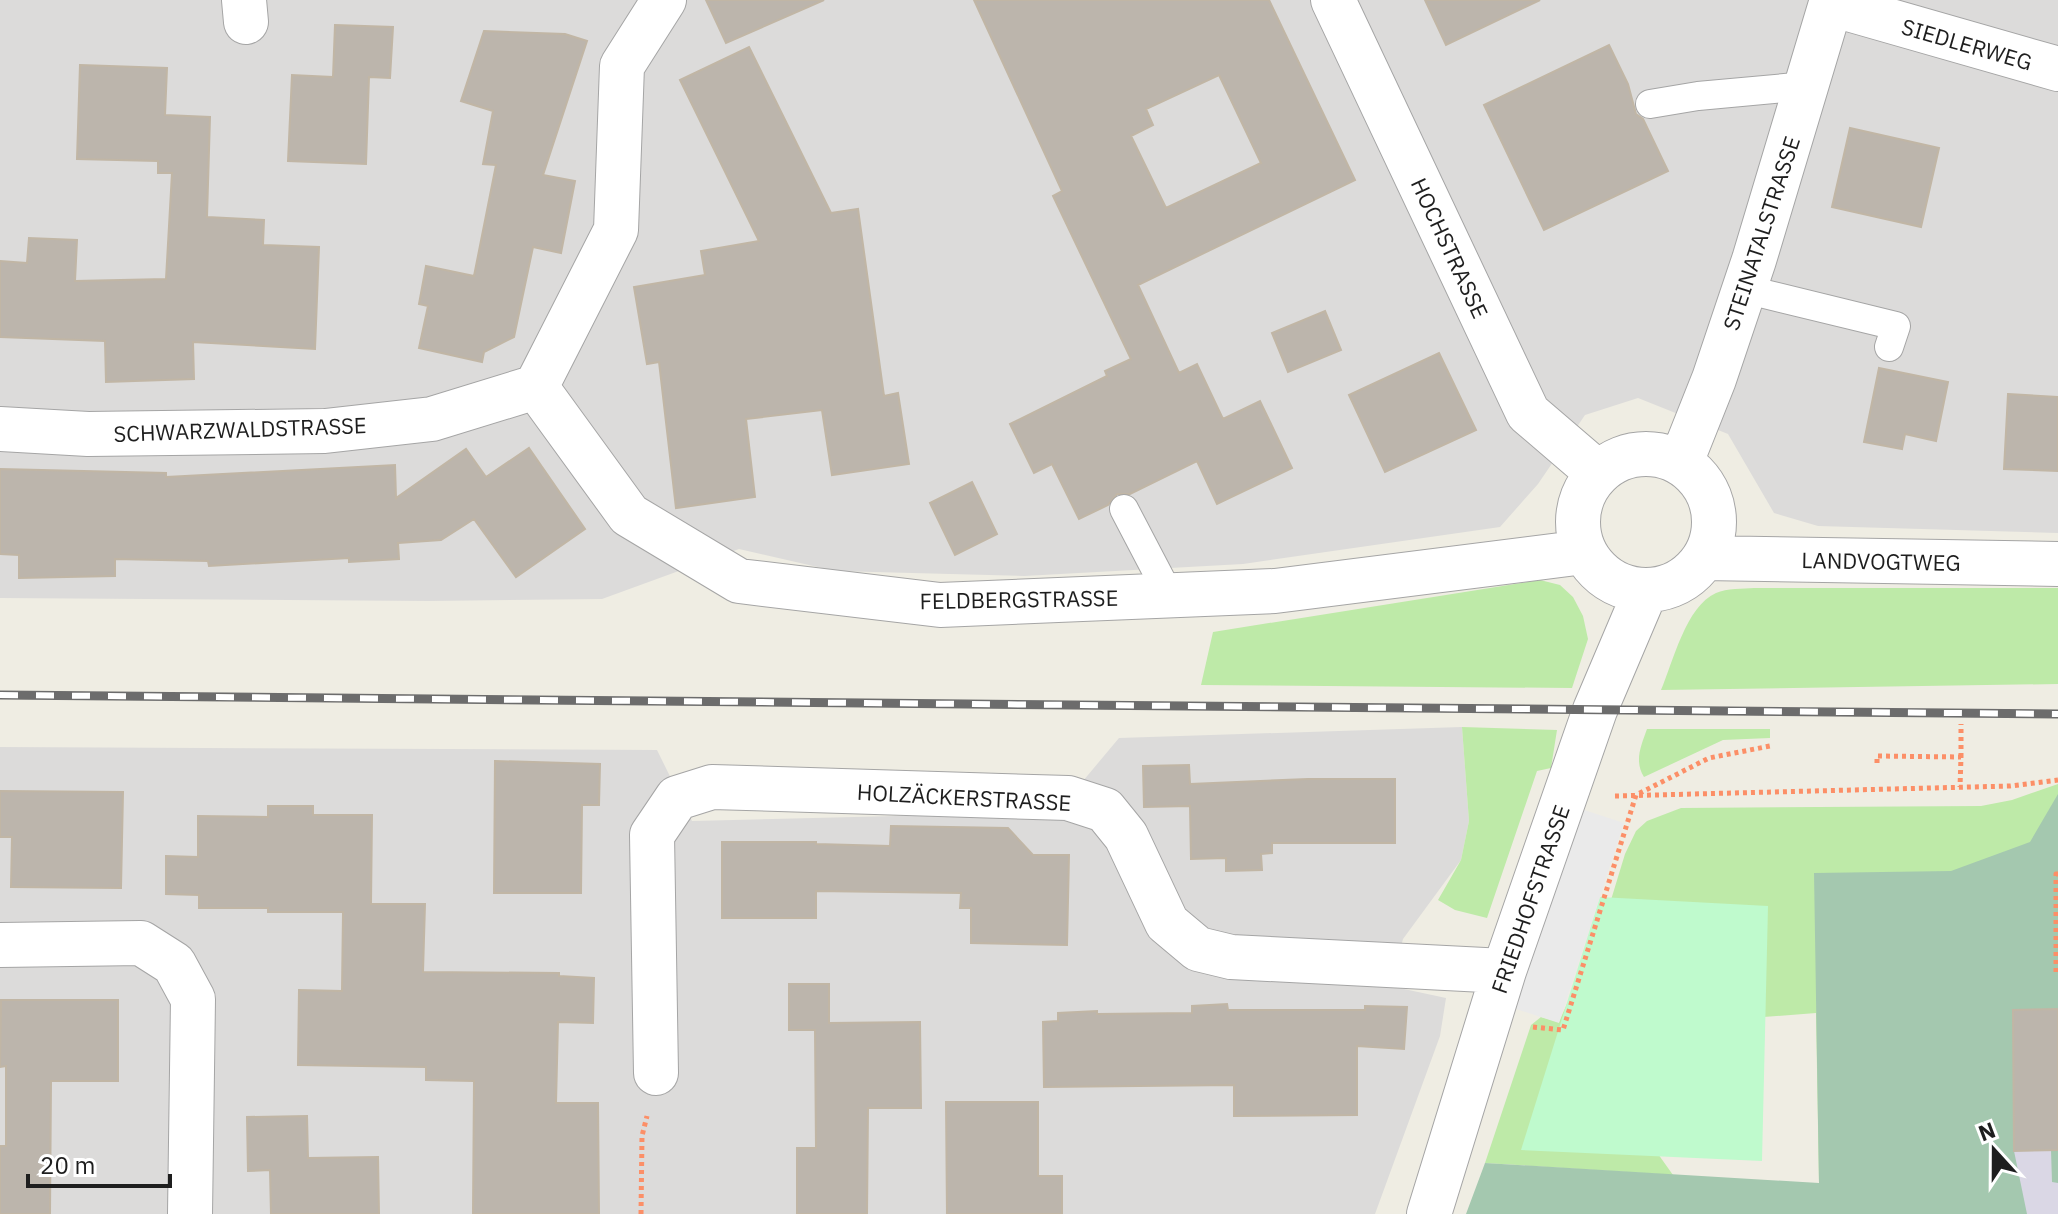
<svg xmlns="http://www.w3.org/2000/svg" width="2058" height="1214" font-family="'IBM Plex Sans',sans-serif">
<style>
.residential{fill:#dcdbda}
.grass{fill:#beeaa8}
.cemetery{fill:#a4c8af}
.park{fill:#bffacd}
.parking{fill:#eaeaea}
.plaza{fill:#dad7e5}
.building{fill:#bcb5ac;stroke:#c1b6a5;stroke-width:2;fill-rule:evenodd}
.lines{fill:none;stroke-linecap:round;stroke-linejoin:round}
.service-casing{stroke:#a5a5a5;stroke-width:30}
.minor-casing{stroke:#a5a5a5;stroke-width:46}
.path{stroke:#fc8f67;stroke-width:5;stroke-dasharray:4 4;stroke-linecap:butt}
.service{stroke:#fff;stroke-width:28}
.minor{stroke:#fff;stroke-width:44}
.rail-casing{stroke:#6c6c6c;stroke-width:9}
.rail{stroke:#fff;stroke-width:6;stroke-dasharray:18;stroke-linecap:butt}
.labels{text-anchor:middle;dominant-baseline:central;stroke-width:8;stroke-linejoin:round;paint-order:stroke}
.street-label{font-size:22px;fill:#1e1e1e;stroke:#fff}
</style>
<rect width="100%" height="100%" fill="#efede3"/>
<path class="residential" d="M0 0H2058V533L1818 526 1774 513 1728 434 1638 398 1585 415 1538 484 1500 527 1243 564 1024 576 835 571 739 549 602 599 428 601 0 598Z
M1462 727 1469 821 1461 860 1403 939 1390 986 1446 998 1440 1036 1375 1214H0V747L657 750 692 821 1057 812 1119 738Z"/>
<path class="grass" d="M1540 580 1560 585 1573 597 1583 616 1588 639 1572 688 1201 685 1213 632Z
M1754 588H2058V684L1661 690C1673 662 1686 606 1716 593 1727 588 1743 589 1754 588Z
M1462 727 1557 730 1551 768 1537 771 1487 918 1455 910 1438 900 1461 860 1469 821Z
M1647 729H1770V738L1723 740 1644 777C1634 761 1641 746 1647 729Z
M2058 784V862L1819 1183 1816 1013 1737 1019 1604 1078 1673 1175 1485 1163 1531 1025 1541 1017 1559 1022 1607 913 1625 854 1636 831 1647 821 1681 808 1981 806 2012 800Z"/>
<path class="cemetery" d="M2058 794V1214H1466L1485 1163 1819 1183 1814 873 1951 871 2030 842Z"/>
<path class="park" d="M1600 897 1768 906 1762 1161 1521 1150Z"/>
<path class="parking" d="M1575 807 1624 823 1559 1023 1510 1007Z"/>
<path class="plaza" d="M2051 1150 2052 1182 2058 1183V1214H2027L2014 1151Z"/>
<path class="building" d="M706 0H824L726 43Z
M974 0H1269L1355 180 1138 285 1179 373 1197 364 1223 419 1260 401 1292 468 1217 504 1197 461 1130 494H1117L1108 505 1079 519 1052 464 1034 473 1010 424 1107 376 1105 371 1131 359 1053 196 1062 191ZM1219 75 1261 163 1166 208 1131 136 1153 125 1146 109Z
M1425 0H1540L1446 45Z
M335 25 393 27 390 78 369 77 366 164 288 161 292 75 333 77Z
M484 31 565 34 587 41 543 175 575 181 561 253 533 247 514 337 484 352 482 362 419 348 428 306 419 304 426 266 474 276 496 165 483 164 493 111 461 101Z
M1609 45 1628 84 1636 114 1643 119 1668 171 1544 230 1484 105Z
M749 47 831 213 858 209 884 396 898 393 909 464 832 475 822 410 746 419 755 497 676 508 659 362 647 364 634 287 705 275 701 251 759 241 680 80Z
M80 65 167 68 165 115 210 117 207 217 264 220 263 245 319 247 315 349 193 342 194 379 106 382 105 341 0 337V261L27 263 29 238 77 240 75 281 166 279 172 173H158V161L77 159Z
M1850 128 1939 148 1921 227 1832 207Z
M1325 311 1341 350 1288 372 1272 333Z
M1439 353 1476 430 1385 472 1349 395Z
M1879 368 1948 382 1936 441 1905 434 1902 449 1864 442Z
M2008 394 2058 397V471L2004 469Z
M529 448 585 529 516 577 474 519 441 540 398 543 399 559 349 562V558L209 566 208 561 115 559V576L19 578V555L0 554V469L166 473V477L395 465 396 498 466 449 486 477Z
M972 482 997 534 955 555 930 503Z
M495 761 600 764 599 805H582L581 893H494Z
M1189 765 1190 784 1308 779H1395V843H1272V853L1261 854 1262 870 1226 871V858L1191 859 1190 806 1144 807 1143 766Z
M0 791 123 792 121 888 11 887 12 837H0Z
M268 806H313V815H372L371 904H425L423 972 559 973V976L594 978 593 1023 558 1022 556 1103H598L599 1214H473L474 1081 426 1080V1067L298 1065 299 990 342 991 343 912H268V908H199V895L166 894V856L198 857V816L268 817Z
M891 826 1008 828 1033 855H1069L1067 945 971 943V908H960L961 893 816 891V918H722V842H816V844L890 846Z
M789 984H829V1023L920 1022 921 1108H868L867 1214H797V1148H816L815 1030H789Z
M1 1000H118V1081H51L50 1214H0V1146H6V1066L0 1067Z
M1227 1004 1228 1010H1365V1006L1407 1007 1404 1049 1357 1046V1115L1234 1116V1085L1044 1087 1043 1022 1058 1021V1013L1097 1011V1014L1192 1013V1006Z
M2058 1009V1150L2014 1151 2013 1010Z
M946 1102H1038V1176H1062V1214H947Z
M307 1116 308 1158 378 1157 379 1214H271L270 1170 248 1171 247 1117Z"/>
<g class="lines">
<defs>
<path id="service" d="M1650 104 1698 96 1807 86
M1744 289 1896 326 1889 347
M1124 509 1169 595"/>
<path id="minor" d="M244 0 246 22
M1333 0 1528 413 1598 473
M1831 4 2058 69
M536 387 629 515 739 581 940 605 1275 591 1584 552
M0 429 88 434 325 431 432 419 536 387 616 230 622 66 664 0
M1578 522a68 68 0 1 1 136 0a68 68 0 1 1-136 0Z
M1681 462 1714 379 1754 260 1832 0
M1704 558 2058 564
M0 945 141 943 174 964 193 999 190 1214
M656 1073 652 835 677 798 712 787 1068 798 1105 810 1126 836 1167 923 1198 949 1231 957 1504 971
M1429 1214 1504 971 1595 710 1646 590"/>
</defs>
<use href="#service" class="service-casing"/>
<use href="#minor" class="minor-casing"/>
<path class="path" d="M1961 757V724
M1877 763V756L1961 757 1960 787
M1615 796 2010 786 2058 780
M2058 874H2056V973H2058
M1533 1027 1563 1030 1636 795 1709 758 1770 746
M641 1214 642 1136 647 1116"/>
<use href="#service" class="service"/>
<use href="#minor" class="minor"/>
<defs>
<path id="rail" d="M0 695 2058 714"/>
</defs>
<use href="#rail" class="rail-casing"/>
<use href="#rail" class="rail"/>
</g>
<g class="labels">
<g class="street-label">
<text transform="translate(1967 44) rotate(16)">SIEDLERWEG</text>
<text transform="translate(1761 233) rotate(-72)">STEINATALSTRASSE</text>
<text transform="translate(1450 248) rotate(65)">HOCHSTRASSE</text>
<text transform="translate(240 429) rotate(-2)">SCHWARZWALDSTRASSE</text>
<text transform="translate(1881 561) rotate(1)">LANDVOGTWEG</text>
<text transform="translate(1019 599) rotate(-1)">FELDBERGSTRASSE</text>
<text transform="translate(964 797) rotate(3)">HOLZÄCKERSTRASSE</text>
<text transform="translate(1530 899) rotate(-71)">FRIEDHOFSTRASSE</text>
</g>
</g>
<g transform="translate(1994 1150) rotate(339)" stroke="#ffffff" stroke-width="6" paint-order="stroke">
<path d="M0-6L14 30L0 20L-14 30Z" fill="#1e1e1e"/>
<text y="-12" font-size="22" font-weight="bold" text-anchor="middle" fill="#1e1e1e">N</text>
</g>
<path d="M28 1174v12h142v-12" fill="none" stroke="#1e1e1e" stroke-width="4"/>
<text x="40" y="1174" font-size="24" fill="#1e1e1e" stroke="#ffffff" stroke-width="6" paint-order="stroke">20 m</text>
</svg>
